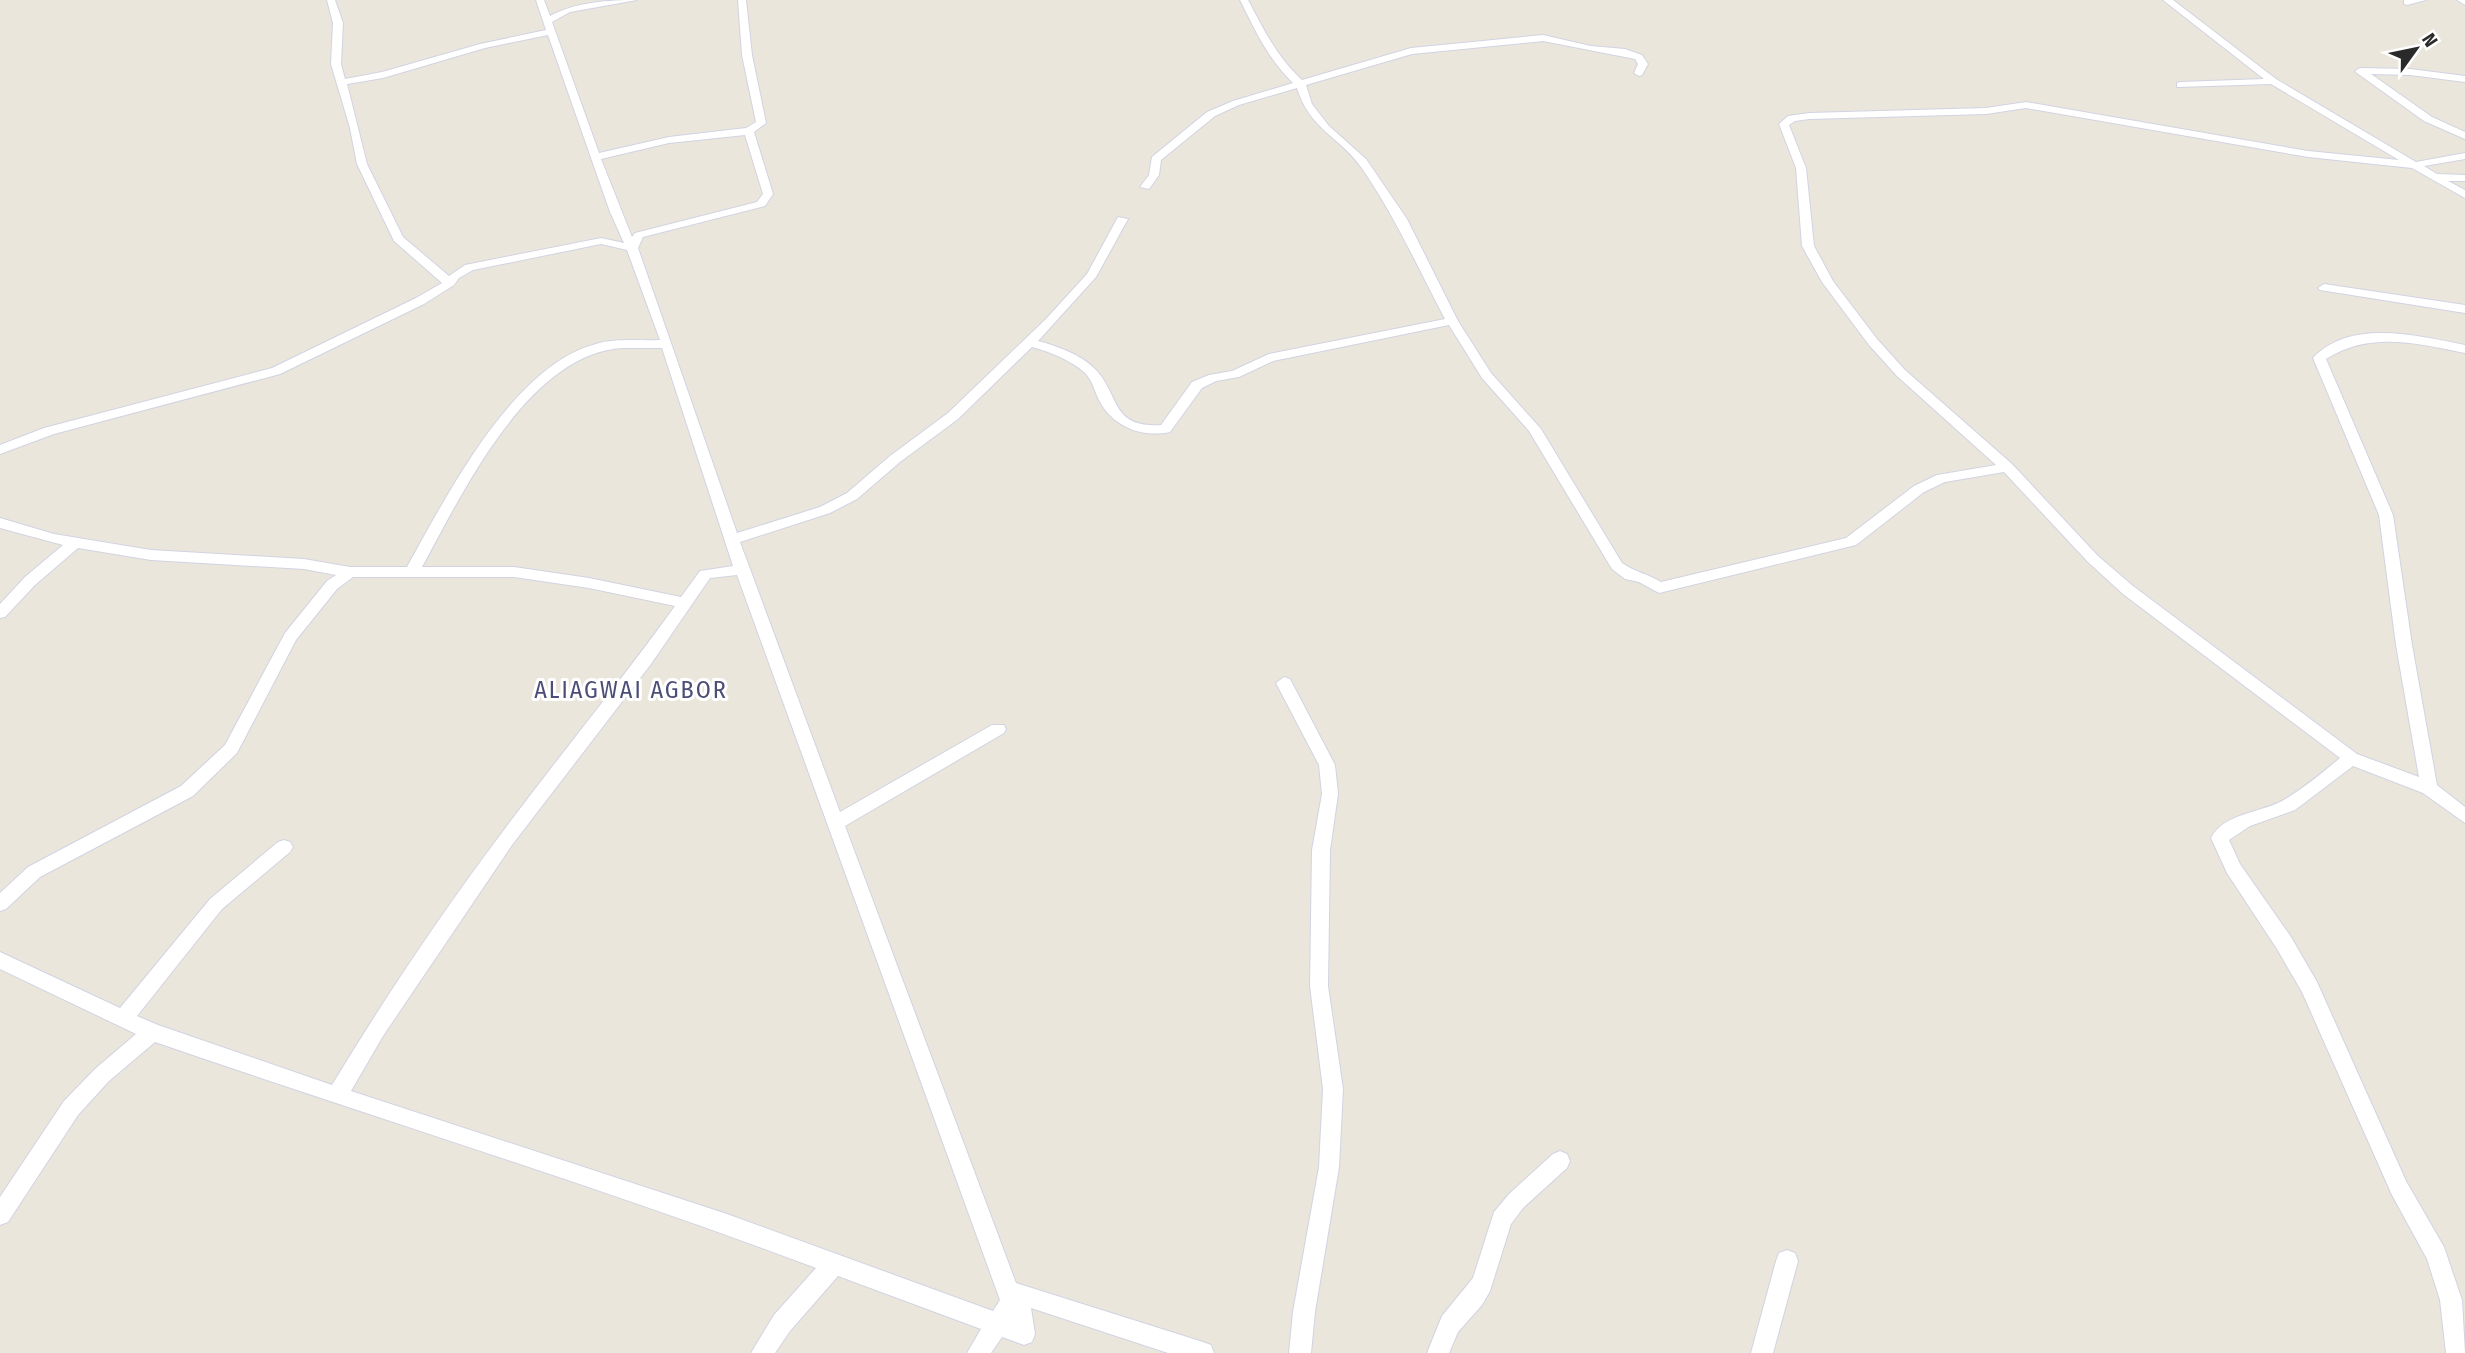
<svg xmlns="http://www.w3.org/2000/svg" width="2465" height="1353" font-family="'Fira Sans Condensed',sans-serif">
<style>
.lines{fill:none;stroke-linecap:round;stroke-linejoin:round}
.minor-casing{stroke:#d1d3e2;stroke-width:2}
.minor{fill:#fff;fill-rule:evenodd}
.labels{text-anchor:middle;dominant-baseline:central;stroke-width:6;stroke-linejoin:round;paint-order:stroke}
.quarter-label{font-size:24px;letter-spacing:2px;fill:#4c4e78;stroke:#fff}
</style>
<rect width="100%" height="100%" fill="#ebe6dc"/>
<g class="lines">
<defs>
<path id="minor" d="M327 0H335L343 23 341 64 345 79 382 72 480 44 546 30 536 0H544L550 16C576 2 608 0 637 0L570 12 552 22 599 153 669 137 746 128 756 122 742 55 738 0H746L752 55 766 123 754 132 773 194 765 206 643 237 638 248 737 533 820 507 847 493 890 456 948 413 1046 319 1087 274 1118 217 1128 219 1096 277 1038 341C1057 346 1082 355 1096 370 1120 396 1111 428 1161 425L1192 382 1209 375 1232 371 1269 354 1445 319C1417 266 1395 216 1361 167 1339 136 1310 130 1297 88L1239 105 1215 116 1161 160 1159 175 1149 189 1140 187 1149 175 1152 157 1207 112 1233 101 1293 83C1268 59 1255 30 1240 0H1248C1264 30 1277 57 1302 80L1411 48 1543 35 1591 46 1625 49 1642 55 1648 64 1642 75 1639 76 1634 73 1638 64 1635 59 1543 41 1412 54 1306 85 1312 104 1329 126 1366 159 1407 219 1458 321 1491 373 1541 429 1622 563C1635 572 1648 574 1661 582L1846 538 1914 486 1937 475 1996 465 1897 376 1869 345 1822 282 1802 246 1796 168 1779 124 1788 116 1809 113 1986 108 2026 102 2308 151 2399 160 2271 84 2177 87V83L2180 82 2264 79 2163 0H2173L2276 79 2416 162 2465 153V159L2424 166 2437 174 2465 175V181H2448L2465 190V198L2412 168 2308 157 2026 108 1986 114 1809 119 1795 121 1789 125 1806 168 1814 246 1833 281 1877 339 1905 370 2012 464 2098 556 2133 586 2357 754 2419 777 2396 645 2379 515 2313 358C2351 318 2418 336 2465 345V353C2417 343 2369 331 2326 359L2393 515 2412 645 2437 785 2465 807V823L2423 793 2353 766 2295 810 2250 826 2229 840 2240 864 2291 937 2317 982 2406 1181 2444 1247 2462 1300 2465 1353H2446L2440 1300 2427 1259 2392 1195 2302 992 2277 949 2227 873 2211 838C2224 813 2260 813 2282 801 2303 789 2322 773 2340 758L2123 594 2088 562 2004 472 1945 482 1924 492 1856 545 1659 593 1639 582 1625 579 1612 569 1529 431 1482 378 1449 325 1273 361 1239 377 1216 381 1202 388 1170 432C1142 438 1114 427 1100 402 1095 393 1093 381 1085 373 1071 360 1050 352 1032 347L958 419 900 462 857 499 830 513 740 542 840 812 992 725H1004L1006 729 1004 733 845 826 1016 1283 1203 1342 1211 1345 1214 1353H1168L1031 1308 1035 1334 1032 1342 1024 1345 1002 1337 991 1353H967L981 1329 838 1276 790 1331 775 1353H751L774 1315 816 1268C598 1186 375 1118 155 1042L109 1081 78 1115 8 1222 0 1225V1197L64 1101 95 1069 136 1034 0 969V952L120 1008 210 899 278 842 284 840 290 842 293 847 290 852 222 909 137 1016 158 1025 332 1085C384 999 441 914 501 834 558 757 619 684 675 606L589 588 514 577H353L337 589 296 640 237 753 193 796 40 877 6 909 0 911V893L28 867 181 786 225 745 285 633 327 581 336 575 304 569 151 560 78 548 35 585 5 617 0 618V604L25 577 63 545 0 528V518L54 534 151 550 304 559 350 567H407C446 497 513 365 596 344 616 338 639 341 660 340L627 250 601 244 473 270 459 278 454 285 424 304 280 374 54 434 0 454V445L44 428 272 368 416 298 442 283 394 241 357 164 350 128 331 64 333 23ZM548 35 610 212 624 243 601 238 465 265 449 276 403 237 367 164 347 84 383 78 485 48ZM745 135 763 194 757 202 635 233 632 237 601 159 669 143ZM623 348H662L733 566 700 571 681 597 589 578 514 567H422C462 494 528 353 623 348ZM737 575 1000 1300 993 1311 727 1214 351 1091 383 1036 512 845 651 664 710 578Z
M2404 0H2426L2407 5 2404 4Z
M2457 0H2465V5Z
M2360 68 2410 69 2465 76V82L2410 75 2371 74 2432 117 2465 132V139L2424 121 2357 73 2355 71Z
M2324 284 2465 305V313L2320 290 2318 288Z
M1284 677 1290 679 1335 765 1338 794 1330 850 1328 986 1343 1089 1339 1167 1315 1312 1311 1353H1289L1293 1312 1319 1167 1323 1089 1310 986 1312 850 1322 794 1319 765 1276 683Z
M1560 1151 1567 1154 1570 1161 1567 1168 1523 1208 1511 1224 1490 1291 1482 1305 1458 1332 1449 1353H1427L1442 1316 1473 1278 1494 1212 1509 1194 1553 1154Z
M1787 1250 1795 1253 1798 1261 1773 1353H1751L1776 1261 1779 1253Z"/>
</defs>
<use href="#minor" class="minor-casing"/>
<use href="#minor" class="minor"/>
</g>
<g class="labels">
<g class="quarter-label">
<text x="631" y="690">ALIAGWAI AGBOR</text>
</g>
</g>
<g transform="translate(2416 49) rotate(57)" stroke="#ffffff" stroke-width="5" paint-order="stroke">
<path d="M0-5L12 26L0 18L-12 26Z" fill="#2a2a2a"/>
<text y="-10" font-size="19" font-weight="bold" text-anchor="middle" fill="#2a2a2a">N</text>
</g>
</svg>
